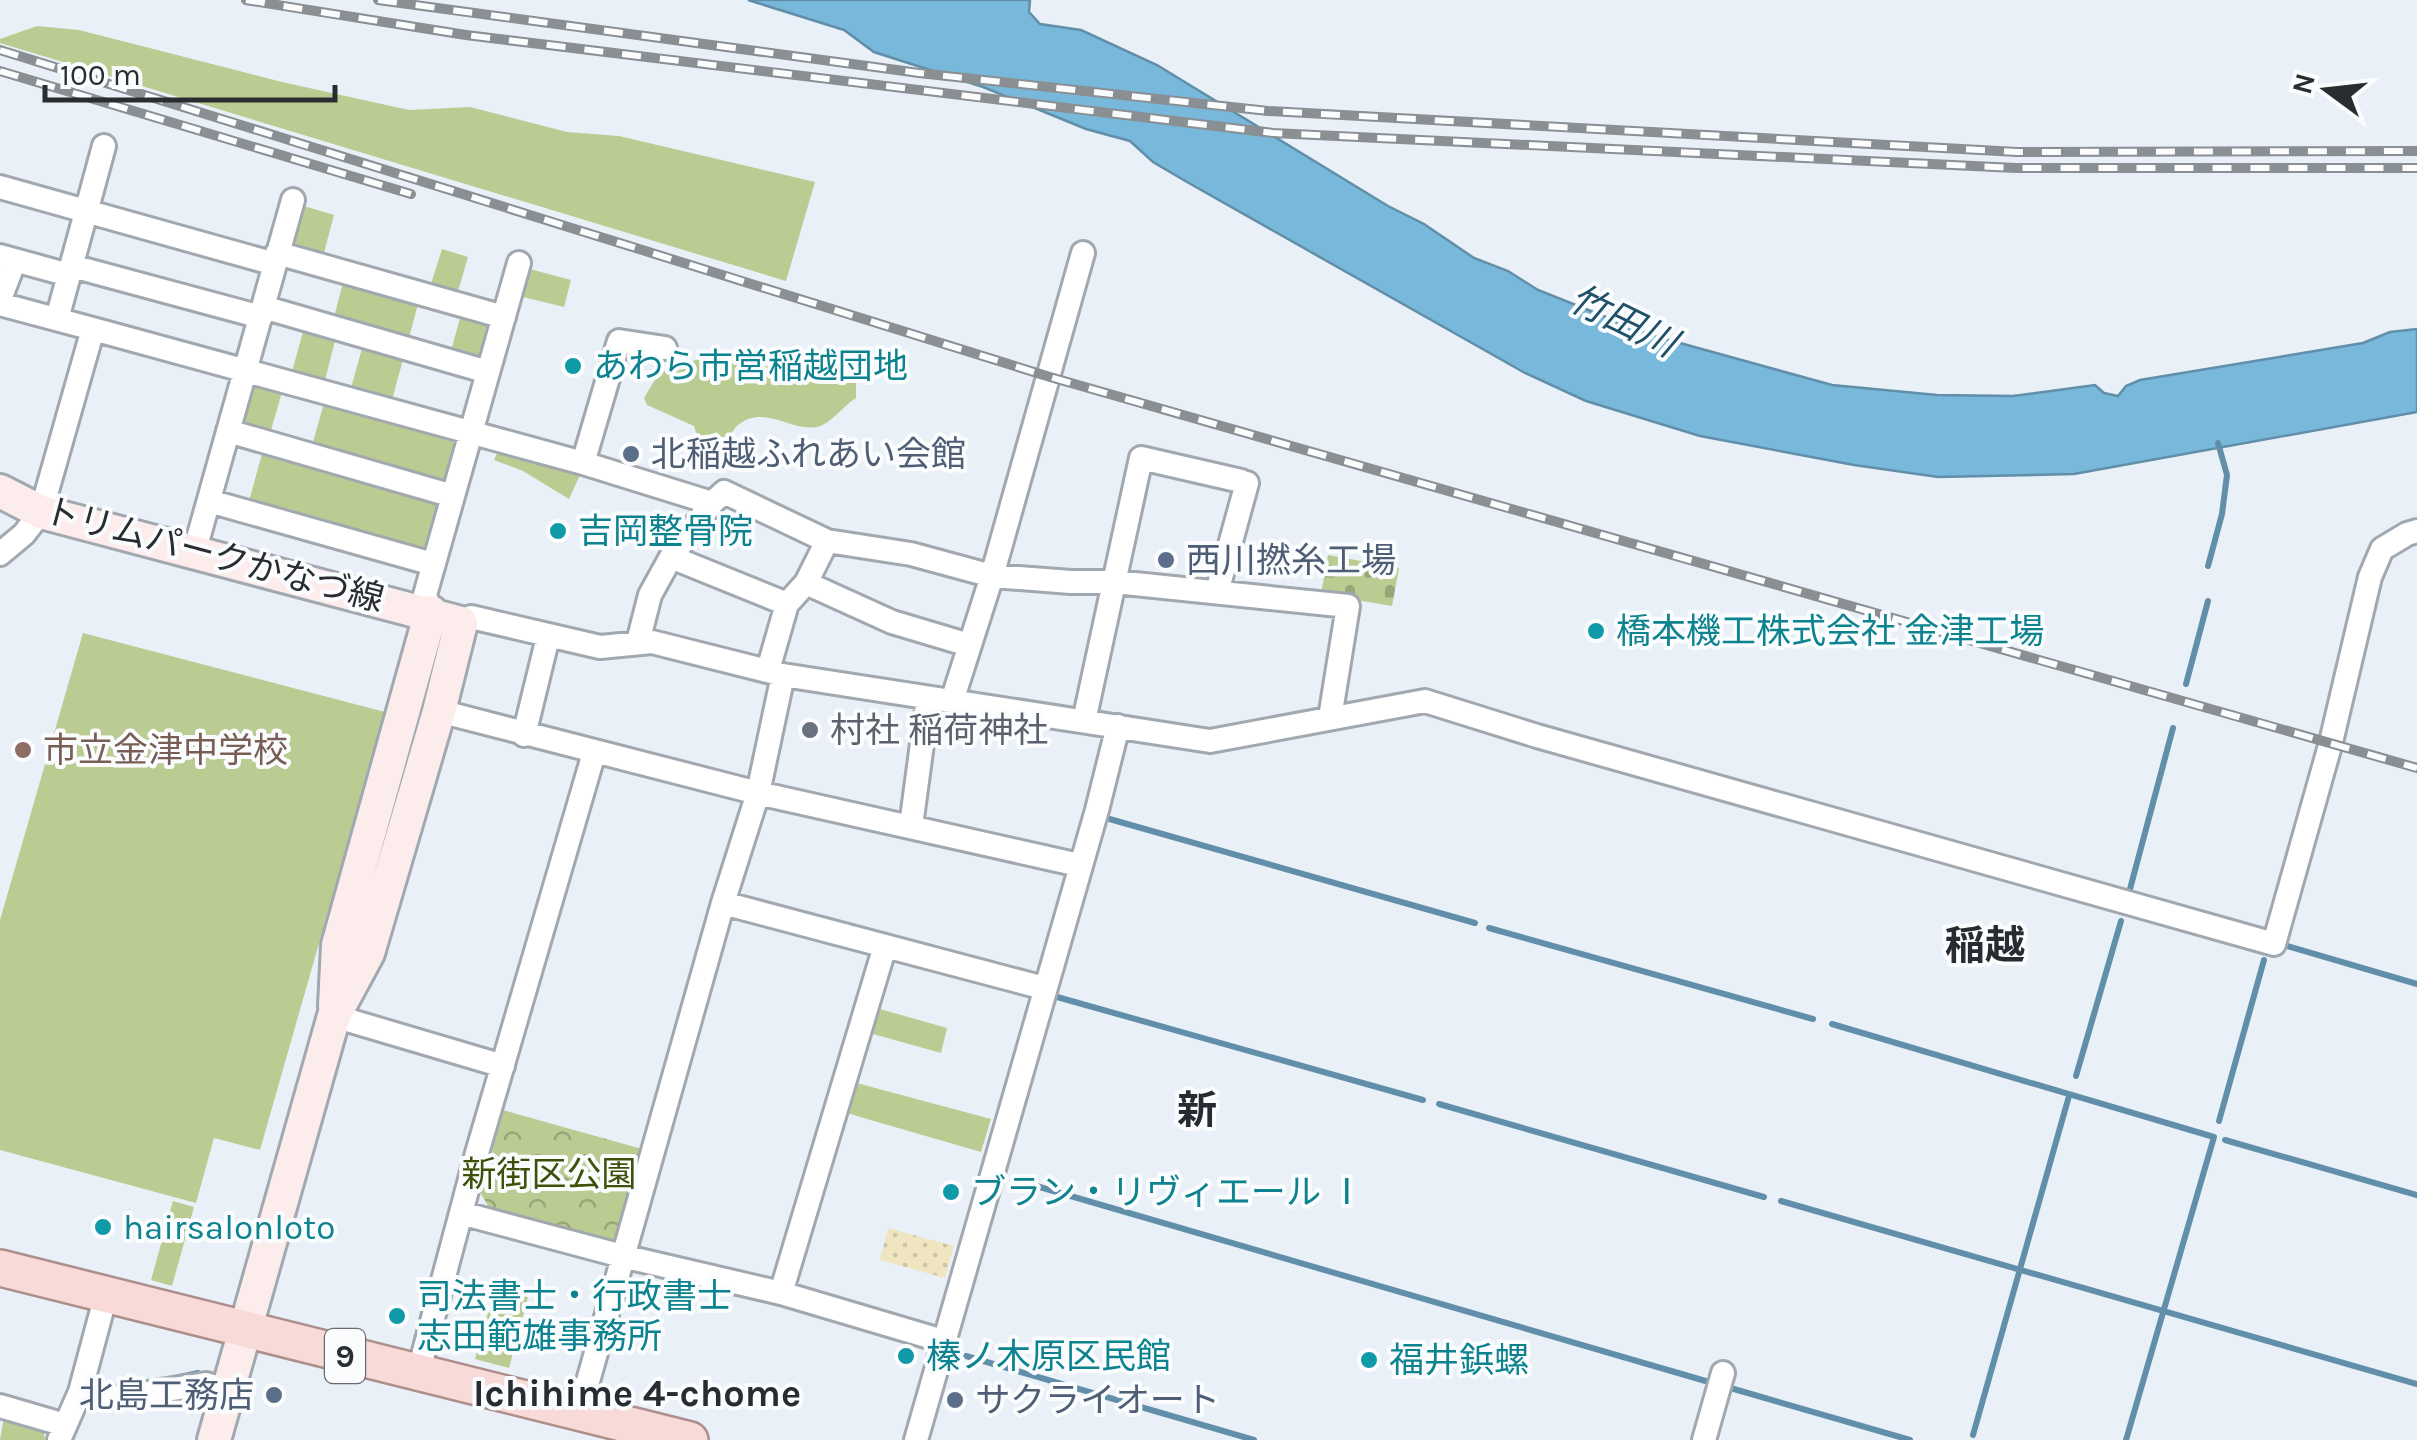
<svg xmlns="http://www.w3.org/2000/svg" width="2417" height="1440" font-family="Karla,'Noto Sans JP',sans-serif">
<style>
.green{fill:#bbcc93}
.sand{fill:url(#sand-dots)}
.cemetery{fill:url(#cemetery-stones)}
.park{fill:url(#park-crowns)}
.water{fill:#78b8db;stroke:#618ea8;stroke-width:2.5}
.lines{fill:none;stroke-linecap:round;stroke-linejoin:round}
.stream{stroke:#618ea8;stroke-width:6}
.street-casing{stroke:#a1a8af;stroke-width:28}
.secondary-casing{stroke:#a1a8af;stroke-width:38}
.primary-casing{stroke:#ad8e8c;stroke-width:40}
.street{stroke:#fff;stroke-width:22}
.secondary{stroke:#fcedec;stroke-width:32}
.primary{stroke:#f8dbd8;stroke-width:35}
.rail-casing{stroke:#8a8f94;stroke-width:10}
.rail{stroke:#fbfcfe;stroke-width:6;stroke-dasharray:19;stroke-linecap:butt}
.culture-dot{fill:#0f9aa8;stroke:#fbfcfe;stroke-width:4}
.service-dot{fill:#5c6f8a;stroke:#fbfcfe;stroke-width:4}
.worship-dot{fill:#6b7280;stroke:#fbfcfe;stroke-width:4}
.education-dot{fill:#8d6e63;stroke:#fbfcfe;stroke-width:4}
.labels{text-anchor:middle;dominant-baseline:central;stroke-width:8;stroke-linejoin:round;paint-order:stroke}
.shield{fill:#fbfcfe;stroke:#696b6e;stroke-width:2.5}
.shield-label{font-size:32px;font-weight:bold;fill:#2a2d30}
.culture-label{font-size:35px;fill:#0d838f;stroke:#fbfcfe;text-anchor:start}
.service-label{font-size:35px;fill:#4e5e75;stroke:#fbfcfe;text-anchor:start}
.street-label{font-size:35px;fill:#2a2d30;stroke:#fbfcfe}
.worship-label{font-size:35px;fill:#5b616d;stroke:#fbfcfe;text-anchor:start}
.education-label{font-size:35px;fill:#785e54;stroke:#fbfcfe;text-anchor:start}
.park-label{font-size:35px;fill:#404f0a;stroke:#fbfcfe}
.water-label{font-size:38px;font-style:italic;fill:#1f516a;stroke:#fbfcfe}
.neighbourhood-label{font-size:38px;font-weight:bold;fill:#272c32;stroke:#fbfcfe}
.quarter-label{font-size:40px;font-weight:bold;fill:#272c32;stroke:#fbfcfe}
</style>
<defs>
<pattern id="sand-dots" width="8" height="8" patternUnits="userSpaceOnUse" patternTransform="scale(2.5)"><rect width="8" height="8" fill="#efe5c0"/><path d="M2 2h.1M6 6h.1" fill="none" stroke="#cdc5a5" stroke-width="1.8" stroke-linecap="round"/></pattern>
<pattern id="cemetery-stones" width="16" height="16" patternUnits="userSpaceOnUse" patternTransform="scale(2.5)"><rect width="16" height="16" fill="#bbcc93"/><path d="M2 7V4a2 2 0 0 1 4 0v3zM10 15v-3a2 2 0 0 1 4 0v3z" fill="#98a678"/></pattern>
<pattern id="park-crowns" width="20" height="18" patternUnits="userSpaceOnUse" patternTransform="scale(2.5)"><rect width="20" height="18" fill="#bbcc93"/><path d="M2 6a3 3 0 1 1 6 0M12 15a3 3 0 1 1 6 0" fill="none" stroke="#98a678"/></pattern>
</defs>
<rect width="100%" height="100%" fill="#e9f0f7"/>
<path class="green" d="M37 26 79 30 282 82 409 110 470 107 567 132 619 136 815 182 786 281 0 43V39Z
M297 204 334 215 322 260 284 250Z
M442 249 468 257 457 295 430 287Z
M530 269 571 280 564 307 523 297Z
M344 279 419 300 408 342 333 321Z
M461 315 492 324 481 363 450 354Z
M304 328 336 337 323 388 290 379Z
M363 345 404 356 390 407 349 395Z
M820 349 840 376 856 382V398C844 405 831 424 817 427 790 432 765 404 738 425 732 430 729 440 725 446 707 445 699 444 694 426L647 405 644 398 659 373C678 367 701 355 721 356 741 356 757 368 777 367 794 365 794 351 820 349Z
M248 382 282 392 270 434 236 424Z
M324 403 458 443 446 486 311 449Z
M263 450 440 500 425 555 248 505Z
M498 451 580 475 569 499 523 471 494 460Z
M83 633 385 712 260 1150 214 1138 196 1203 0 1150V920Z
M873 1007 947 1028 941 1053 866 1032Z
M853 1082 991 1119 981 1152 843 1112Z
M173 1201 194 1207 172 1286 151 1280Z
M495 1288 528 1297 509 1368 475 1359Z
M4 1417 43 1428 45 1440H0Z"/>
<path class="sand" d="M888 1228 954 1246 945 1278 880 1260Z"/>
<path class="cemetery" d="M1328 555 1399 568 1392 606 1321 594Z"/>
<path class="park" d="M503 1110 642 1149 617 1243 490 1209 481 1194Z"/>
<path class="water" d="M748 0H1030L1029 12 1040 24 1081 30 1157 65 1388 206 1424 224 1474 258 1508 271 1538 290 1651 335 1832 385 1937 395 2013 396 2095 385 2104 393 2118 396 2126 386 2140 380 2363 343 2390 332 2417 329V412L2074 474 1938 477 1854 465 1700 436 1586 401 1525 373 1187 182 1153 162 1130 141 1086 129 983 87 874 52 844 30Z"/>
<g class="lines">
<path class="stream" d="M2208 566 2222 514 2227 475 2218 443
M2186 684 2208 601
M1102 820 1106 818 1475 923
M2130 889 2173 728
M1489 928 1813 1019
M2284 945 2417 984
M1050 995 1423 1100
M1832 1024 2214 1137 2126 1440
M2076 1076 2121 921
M1439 1104 1764 1197
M2219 1121 2264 960
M2225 1140 2417 1195
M1019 1181 1709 1382
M1781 1201 2417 1384
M966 1356 1254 1440
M175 1378 198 1373
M1727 1387 1910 1440
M1973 1435 2069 1096"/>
<defs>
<path id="street" d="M0 187 275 264
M277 253 504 317
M0 256 69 275
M72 266 261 317
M0 299 15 260
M0 304 93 329
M263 307 488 372
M57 319 104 146
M228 431 453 496
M583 463 619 341 665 348
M209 501 433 564
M712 503 724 492 827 541
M194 553 293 200
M0 554 24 534 41 512 93 329 583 463 712 503 671 557 650 595 638 642
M671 557 787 604
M806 583 892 622 969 645
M1217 592 1247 483
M431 612 425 595 519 263
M461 623 471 617 600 647 652 642 783 675 1210 741 1425 701 1537 736 2274 944 2331 742 2370 577 2382 549 2407 534 2417 531
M768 670 787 604 806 583 827 541 911 554 992 576 1083 253
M952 701 992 576 1071 582H1115L1348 606 1330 718
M439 711 758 793 1079 865
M1084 721 1141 458 1241 481
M524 735 548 637
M911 826 928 699
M723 903 1044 988
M334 1016 503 1066
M461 1213 622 1256 781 1293 943 1341
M781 1293 885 946
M418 1374 477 1153 594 753
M80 1392 114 1398 206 1384 228 1390
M0 1406 65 1425
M579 1413 723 903 758 793 783 675
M59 1440 80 1392 106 1295
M916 1440 1097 810 1118 726
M1704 1440 1723 1373"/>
<path id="secondary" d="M0 491 41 512 461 623 439 711 368 953 334 1016 214 1440
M335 1006 338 945 431 612"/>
<path id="primary" d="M0 1268 690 1440"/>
</defs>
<use href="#street" class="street-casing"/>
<use href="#secondary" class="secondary-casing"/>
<use href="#primary" class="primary-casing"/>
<use href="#street" class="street"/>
<use href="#secondary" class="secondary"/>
<use href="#primary" class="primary"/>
<defs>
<path id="rail" d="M246 0 466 35 1273 133 2016 168H2417
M378 0 919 73 1268 111 2017 152 2417 151
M0 50 1050 377 2417 768
M0 71 411 194"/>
</defs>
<use href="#rail" class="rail-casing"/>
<use href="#rail" class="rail"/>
</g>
<g class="culture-dot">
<circle cx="573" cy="366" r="10"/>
<circle cx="558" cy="531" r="10"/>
<circle cx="1596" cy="631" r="10"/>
<circle cx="951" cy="1192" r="10"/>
<circle cx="103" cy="1227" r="10"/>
<circle cx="397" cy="1316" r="10"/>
<circle cx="906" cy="1356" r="10"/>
<circle cx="1369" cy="1360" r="10"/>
</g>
<g class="service-dot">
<circle cx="631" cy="454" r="10"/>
<circle cx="1166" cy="560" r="10"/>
<circle cx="274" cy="1395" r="10"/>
<circle cx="955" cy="1400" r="10"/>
</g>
<circle class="worship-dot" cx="810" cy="730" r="10"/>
<circle class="education-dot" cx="23" cy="750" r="10"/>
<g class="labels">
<rect class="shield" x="325" y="1329" width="40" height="54" rx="8"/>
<g class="shield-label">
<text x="345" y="1356">9</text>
</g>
<g class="culture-label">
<text x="593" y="366">あわら市営稲越団地</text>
<text x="578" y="531">吉岡整骨院</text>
<text x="1616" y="631">橋本機工株式会社 金津工場</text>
<text x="971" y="1192">ブラン・リヴィエール Ⅰ</text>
<text x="123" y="1227">hairsalonloto</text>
<text x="417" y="1296">司法書士・行政書士<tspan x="417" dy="40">志田範雄事務所</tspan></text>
<text x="926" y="1356">榛ノ木原区民館</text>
<text x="1389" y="1360">福井鋲螺</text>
</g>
<g class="service-label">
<text x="651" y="454">北稲越ふれあい会館</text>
<text x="1186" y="560">西川撚糸工場</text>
<text x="254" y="1395" text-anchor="end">北島工務店</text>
<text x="975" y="1400">サクライオート</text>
</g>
<g class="street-label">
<text transform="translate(214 555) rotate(15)">トリムパークかなづ線</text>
</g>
<g class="worship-label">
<text x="830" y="730">村社 稲荷神社</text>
</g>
<g class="education-label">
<text x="43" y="750">市立金津中学校</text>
</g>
<g class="park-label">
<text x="549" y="1174">新街区公園</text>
</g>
<g class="water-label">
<text transform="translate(1623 321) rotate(26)">竹田川</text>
</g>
<g class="neighbourhood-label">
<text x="637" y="1393">Ichihime 4-chome</text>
</g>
<g class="quarter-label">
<text x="1985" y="945">稲越</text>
<text x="1197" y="1110">新</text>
</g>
</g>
<g transform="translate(2327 90) rotate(285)" stroke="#fbfcfe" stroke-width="8" paint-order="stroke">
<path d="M0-8L18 38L0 25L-18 38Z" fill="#2a2d30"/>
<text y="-15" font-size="28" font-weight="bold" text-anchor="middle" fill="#2a2d30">N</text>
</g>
<path d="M45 85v15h290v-15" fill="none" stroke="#2a2d30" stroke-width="5"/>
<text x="60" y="85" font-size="30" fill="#2a2d30" stroke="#fbfcfe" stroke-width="8" paint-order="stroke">100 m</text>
</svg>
